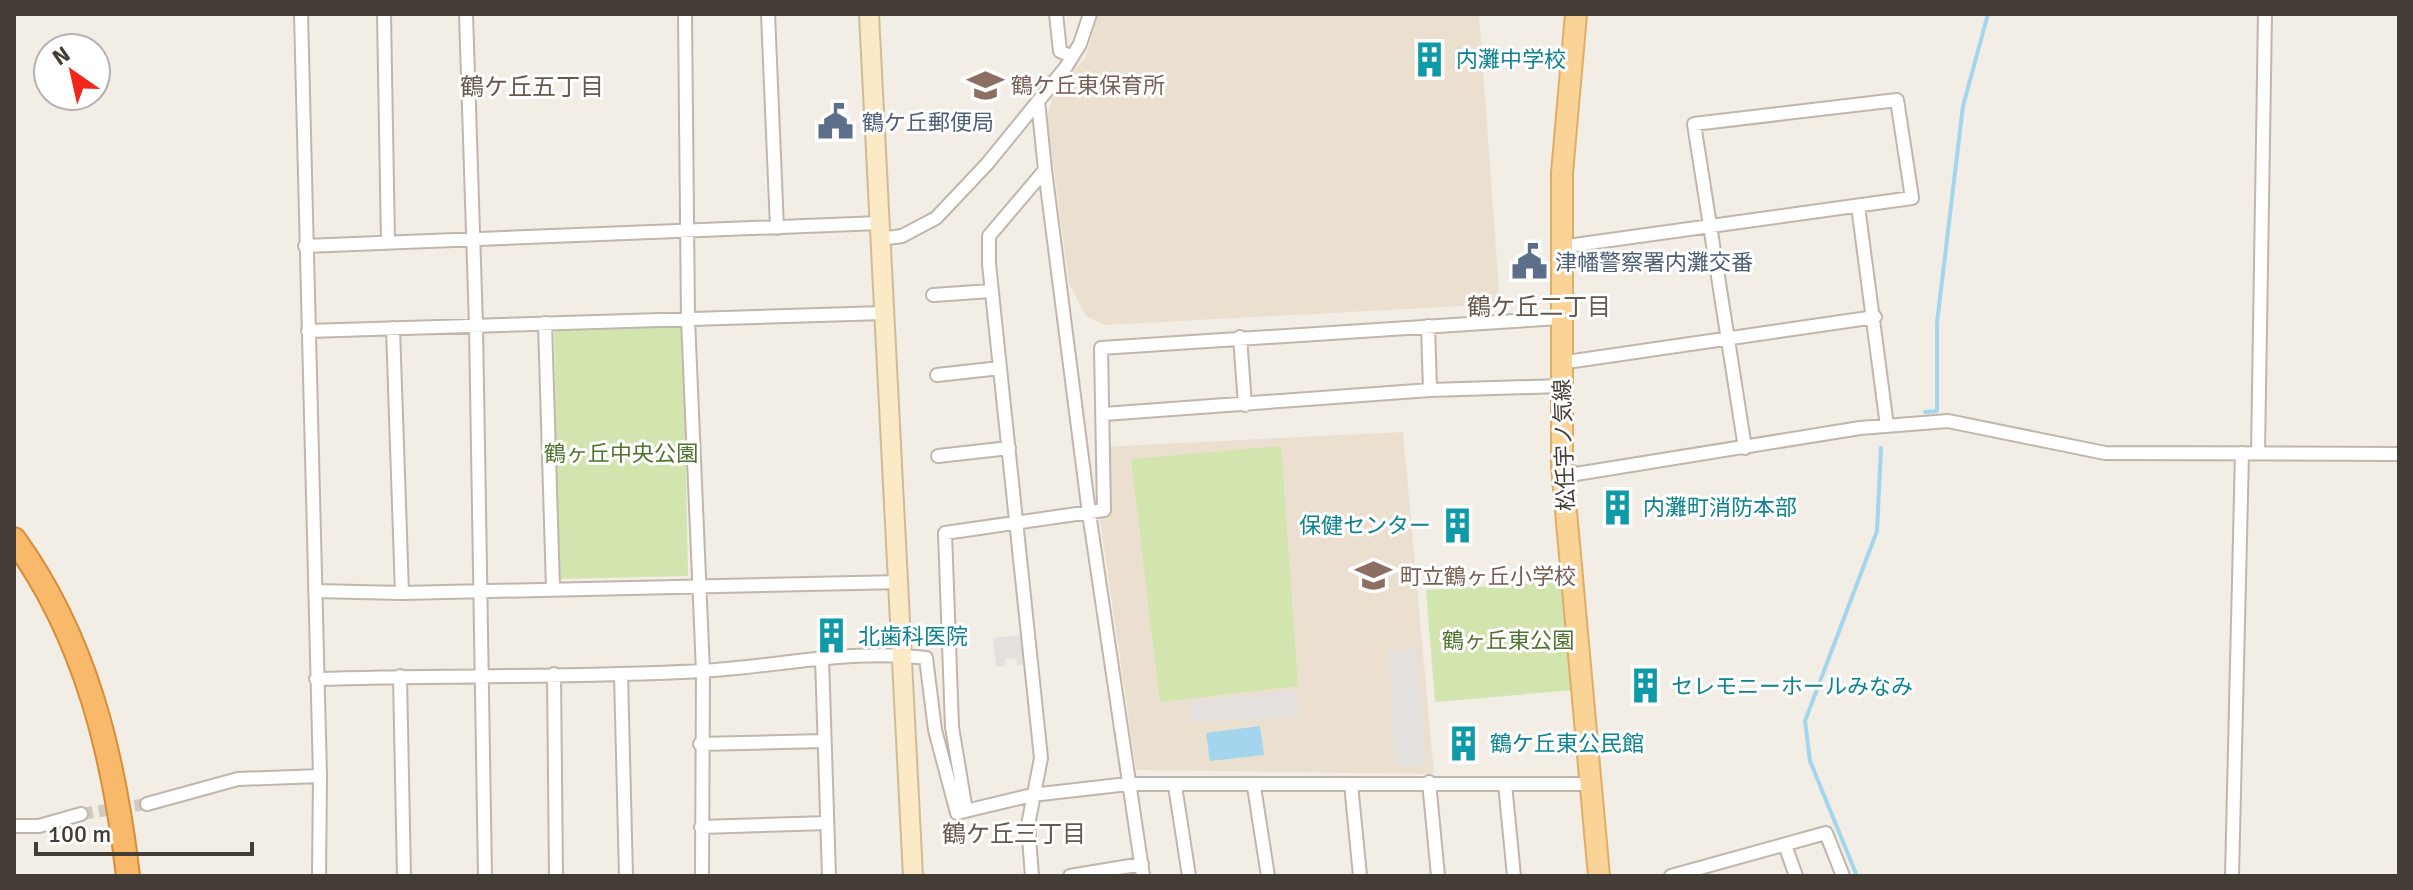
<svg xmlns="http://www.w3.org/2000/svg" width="2413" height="890" font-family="Signika,'Noto Sans JP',sans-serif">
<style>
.education{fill:#ebe0cf}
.green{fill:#d2e5af}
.parking{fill:#e3e0dd}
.water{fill:#a3d6ed}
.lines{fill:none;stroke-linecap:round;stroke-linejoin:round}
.stream{stroke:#a3d6ed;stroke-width:4}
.street-tunnel{stroke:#cfcac2;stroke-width:12;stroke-dasharray:12 6;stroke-linecap:butt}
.street-casing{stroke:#c0b6ab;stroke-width:16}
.secondary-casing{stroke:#d0bb97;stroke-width:22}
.primary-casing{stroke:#dfae66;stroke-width:24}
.highway-casing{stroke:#d78d3a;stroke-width:26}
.street{stroke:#fff;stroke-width:12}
.secondary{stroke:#fce9c5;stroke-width:18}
.primary{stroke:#fad396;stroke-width:20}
.highway{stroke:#f8ba6a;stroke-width:22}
.labels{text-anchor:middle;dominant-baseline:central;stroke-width:6;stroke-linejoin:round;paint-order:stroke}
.culture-label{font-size:22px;fill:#0d838f;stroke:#fff;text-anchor:start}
.education-label{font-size:22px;fill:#785e54;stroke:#fff;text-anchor:start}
.service-label{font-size:22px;fill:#4e5e75;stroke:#fff;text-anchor:start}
.street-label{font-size:22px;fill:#443d35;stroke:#fff}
.park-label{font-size:22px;fill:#4e732b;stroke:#fff}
.neighbourhood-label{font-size:24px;fill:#66594d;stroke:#fff}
</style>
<rect width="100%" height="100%" fill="#f2ede5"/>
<path class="education" d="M1098 14H1479L1500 304 1105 325 1086 316 1069 283 1047 117 1053 96 1086 57Z
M1403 432 1434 774 1136 770 1098 504 1101 447Z"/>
<path class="green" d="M683 327 688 576 559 579 554 330Z
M1281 446 1298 686 1160 702 1131 459Z
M1564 581 1574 690 1435 702 1426 590Z"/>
<path class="parking" d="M1021 635 1024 664 1017 665 1016 658 1005 659V666L996 667 993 638Z
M1417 648 1426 767 1396 766 1388 652Z
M1298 690 1300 717 1191 722 1190 702Z"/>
<path class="water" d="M1260 726 1264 755 1210 761 1206 733Z"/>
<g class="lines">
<path class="stream" d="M1925 412 1937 411V323L1963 106 1988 14
M1857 876 1810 761 1805 721 1877 531 1881 448"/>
<path class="street-tunnel" d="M81 814 147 804"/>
<defs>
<path id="street" d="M301 14 320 776 319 876
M384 14 388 243
M466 14 476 325 485 876
M685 14 688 319 703 671 702 876
M768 14 777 228
M1056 14 1060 51 1072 57
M1045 170 1089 513 1143 876
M1858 206 1887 426
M880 239 902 236 936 218 987 164 1066 67 1080 44 1090 14
M305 246 879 223
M1560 247C1678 230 1795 214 1912 198L1897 100 1694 124 1745 448
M933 295 991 291
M545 323 553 588
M1428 326 1430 390
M393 328 402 593
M308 331 884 313
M1240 337 1245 405
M1560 363 1875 317
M937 375 1000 368
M1104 414 1430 390 1562 386
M2258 453 2265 14
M938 456 1009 448
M1562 467 1576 474 1860 428 1948 421 2105 453 2399 454
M315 591 402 593 901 582
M822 658 829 876
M554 674 556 876
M621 674 626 876
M400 676 404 876
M316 679C444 675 573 678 701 671 776 667 851 648 926 658L935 730 957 813 1032 795 1128 784H1591
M700 744 824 741
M1429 782 1438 876
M1351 784 1360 876
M1505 784 1514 876
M1175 786 1189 876
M1254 787 1268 876
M147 804 238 779 320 776
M966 811 952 727 945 533 1104 510 1101 348 1559 318
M14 826H39L81 814
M701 827 827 823
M1785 845 1796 876
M1032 876 1028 825 1041 758 989 264V236L1045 170 1038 101
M1070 876 1142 864
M1671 876 1826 833 1843 876
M2232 876 2242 453"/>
<path id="secondary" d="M869 14 913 876"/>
<path id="primary" d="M1576 14 1562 173V467L1599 876"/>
<path id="highway" d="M14 539C86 638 114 756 128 876"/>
</defs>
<use href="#street" class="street-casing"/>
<use href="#secondary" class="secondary-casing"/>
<use href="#primary" class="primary-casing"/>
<use href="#highway" class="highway-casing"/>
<use href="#street" class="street"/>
<use href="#secondary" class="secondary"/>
<use href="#primary" class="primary"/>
<use href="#highway" class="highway"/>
</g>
<defs>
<symbol id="building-bare" viewBox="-9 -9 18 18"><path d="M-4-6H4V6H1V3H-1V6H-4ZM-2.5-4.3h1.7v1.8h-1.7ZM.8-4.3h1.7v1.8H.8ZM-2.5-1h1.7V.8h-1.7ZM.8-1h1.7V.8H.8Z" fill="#0f9aa8" stroke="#fff" stroke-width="2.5" paint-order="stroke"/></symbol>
<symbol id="school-bare" viewBox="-9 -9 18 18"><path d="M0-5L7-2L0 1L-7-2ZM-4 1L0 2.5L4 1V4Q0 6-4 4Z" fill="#8d6e63" stroke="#fff" stroke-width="2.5" paint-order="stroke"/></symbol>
<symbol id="civic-bare" viewBox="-9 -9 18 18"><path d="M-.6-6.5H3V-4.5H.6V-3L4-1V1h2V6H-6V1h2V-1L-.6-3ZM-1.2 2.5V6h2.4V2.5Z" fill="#5c6f8a" stroke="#fff" stroke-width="2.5" paint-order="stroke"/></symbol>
</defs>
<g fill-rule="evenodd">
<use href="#building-bare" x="1404" y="34" width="51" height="51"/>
<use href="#school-bare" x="960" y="60" width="51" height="51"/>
<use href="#civic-bare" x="810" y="96" width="51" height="51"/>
<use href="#civic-bare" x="1504" y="236" width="51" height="51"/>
<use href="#building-bare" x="1592" y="482" width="51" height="51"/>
<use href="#building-bare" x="1432" y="500" width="51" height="51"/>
<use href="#school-bare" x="1348" y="550" width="51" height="51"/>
<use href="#building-bare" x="806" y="610" width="51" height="51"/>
<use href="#building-bare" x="1620" y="660" width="51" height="51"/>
<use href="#building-bare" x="1438" y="718" width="51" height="51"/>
</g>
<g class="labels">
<g class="culture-label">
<text x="1456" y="59">内灘中学校</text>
<text x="1643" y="507">内灘町消防本部</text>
<text x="1431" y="525" text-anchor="end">保健センター</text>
<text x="858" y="636">北歯科医院</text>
<text x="1671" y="686">セレモニーホールみなみ</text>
<text x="1490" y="743">鶴ケ丘東公民館</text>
</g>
<g class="education-label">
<text x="1011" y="85">鶴ケ丘東保育所</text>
<text x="1400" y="576">町立鶴ヶ丘小学校</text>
</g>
<g class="service-label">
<text x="862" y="122">鶴ケ丘郵便局</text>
<text x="1555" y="262">津幡警察署内灘交番</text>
</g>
<g class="street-label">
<text transform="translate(1564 445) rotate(-92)">松任宇ノ気線</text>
</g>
<g class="park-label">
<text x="621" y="453">鶴ヶ丘中央公園</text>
<text x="1508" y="640">鶴ヶ丘東公園</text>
</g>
<g class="neighbourhood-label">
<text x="532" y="87">鶴ケ丘五丁目</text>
<text x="1539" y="307">鶴ケ丘二丁目</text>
<text x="1014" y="834">鶴ケ丘三丁目</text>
</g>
</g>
<rect width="2413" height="890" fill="none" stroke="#443d35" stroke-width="32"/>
<g transform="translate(72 72) rotate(326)"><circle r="38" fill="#ffffff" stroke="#b4b1ae" stroke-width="2"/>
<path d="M0-6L14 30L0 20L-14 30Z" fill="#f2271c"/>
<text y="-12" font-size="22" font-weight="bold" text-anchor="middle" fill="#443d35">N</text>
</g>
<path d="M36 842v12h216v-12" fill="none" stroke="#443d35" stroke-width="4"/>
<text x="48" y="842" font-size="24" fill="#443d35" stroke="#ffffff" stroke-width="6" paint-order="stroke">100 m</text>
</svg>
